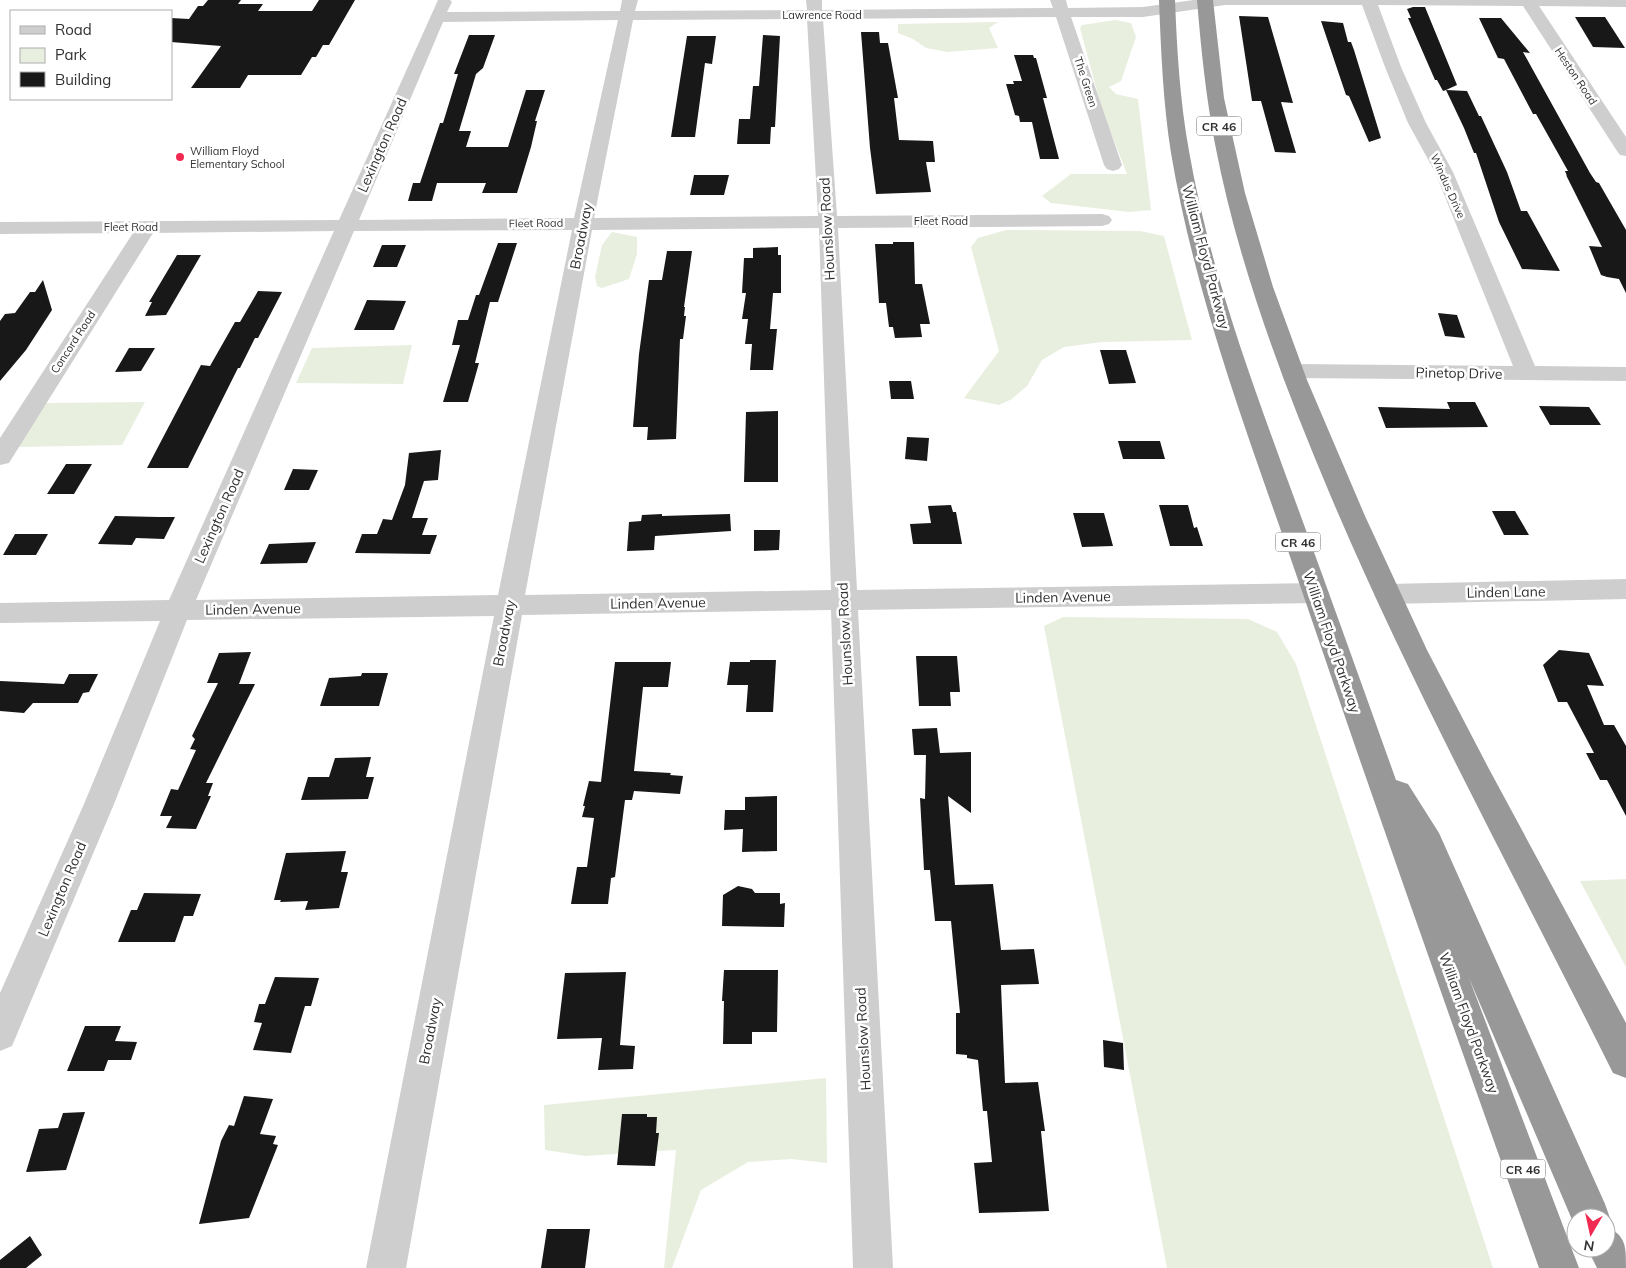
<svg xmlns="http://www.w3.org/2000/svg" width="1626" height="1268" font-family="Mulish,sans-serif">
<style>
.green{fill:#e9efdf}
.building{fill:#181818}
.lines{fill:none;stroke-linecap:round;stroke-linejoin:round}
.minor{fill:#cecece;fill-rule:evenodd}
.highway{fill:#989898;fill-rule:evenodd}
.poi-dot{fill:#f22950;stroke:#fff;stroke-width:2}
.labels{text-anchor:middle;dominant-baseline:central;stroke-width:5;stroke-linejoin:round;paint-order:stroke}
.far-street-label{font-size:11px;fill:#313131;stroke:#fff}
.far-poi-label{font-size:11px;fill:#313131;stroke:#fff;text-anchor:start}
.shield{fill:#fff;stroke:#6f6f6f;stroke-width:1}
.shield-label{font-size:12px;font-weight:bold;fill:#313131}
.street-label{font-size:14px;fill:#313131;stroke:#fff}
</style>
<rect width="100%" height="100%" fill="#fff"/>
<path class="green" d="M1115 20 1131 23 1136 37 1121 81 1109 87 1116 94 1138 99 1151 210 1129 212 1051 203 1042 196 1071 174H1127L1102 110 1080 28 1082 25Z
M998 22 989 28 998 48 947 52 926 48 913 39 898 33V24Z
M1006 230 1140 231 1164 236 1192 340 1102 342 1064 347 1042 360 1027 386 1012 399 999 405 964 398 999 351 971 247 978 238Z
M612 232 637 237V254L629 279 602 288 597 286 595 277 602 245Z
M412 345 403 384 296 383 312 348Z
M145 402 122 445 18 447 45 403Z
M1063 617 1248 619 1277 632 1296 664 1493 1268H1167L1044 626Z
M1626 879V967L1580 881Z
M826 1078 827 1163 791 1159 748 1162 701 1190 672 1268H664L676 1150 585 1156 545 1150 544 1105Z"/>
<path class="building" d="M208 0H241L238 4H263L258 11H312L319 0H355L329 45H323L316 57H312L301 75H248L240 88H191L221 46 171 42V18L189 19 198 6H203Z
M1413 7H1425L1457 85 1446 90 1467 91 1479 116H1481L1507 172 1521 211H1527L1560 271 1522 269 1499 222 1476 153H1474L1464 128 1446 90 1443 91 1437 80H1435L1408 18H1411L1407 9Z
M1239 16 1268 17 1293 103 1281 102 1296 153 1275 152 1261 101H1252Z
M1575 17H1605L1625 48 1593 47Z
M1479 18H1501L1530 53 1523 52 1590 173 1596 182 1599 183 1626 230V293L1619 279 1607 277 1601 275 1589 246 1602 247 1566 175 1567 176 1565 171H1568L1536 114H1533L1504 59 1498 58Z
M1321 21 1343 23 1348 42H1351L1354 50 1381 138 1369 142 1349 96 1346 95Z
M861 32H879L880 43H888L898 98H894L899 140 933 141 935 162H926L931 192 876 194 870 148Z
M469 35H495L483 68 476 74 459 131H471L466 147H508L526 90H545L535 121H537L531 147 517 193H482L486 183H437L432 201H408L413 183H420L440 123H443L458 74H454Z
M763 35 780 36 775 127H771L770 144H737L739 119H750L753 86H759Z
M687 36H716L712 64 705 63 695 137H671Z
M1014 55H1033L1034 58H1036L1047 98H1043L1059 159H1040L1032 122H1020L1019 116 1015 115 1006 84H1014L1013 81H1022Z
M694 175H729L724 195H690Z
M893 242H914L915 284H922L930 324H920L922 337 895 338 893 327H889L886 303H879L875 244H893Z
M498 243H517L498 302H490L475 363H479L468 402H443L460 345H452L458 320H468L476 295H479Z
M382 245H406L397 267H373Z
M778 247V255H781V293H773L770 329H777L773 370H750L752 344H745L748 319H742L746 293H742L744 258H753V248Z
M667 251H692L684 307H685L684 316H686L683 339H680L676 439 647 440 648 427H633L639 354 649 280H662Z
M177 255H201L166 315 145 316 152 302H149Z
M43 280 52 310 26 350 0 381V321L5 314 15 313 30 292H35Z
M258 291 282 292 258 338H255L240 368H238L188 468H147L201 365 210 366 235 322H240Z
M367 300 406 301 394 330H354Z
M1438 313 1457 315 1465 338 1445 336Z
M129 348H155L141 371 115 372Z
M1100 350H1126L1136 383 1109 384Z
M889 381H911L914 399H891Z
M1447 402H1475L1488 427 1386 428 1378 407 1450 409Z
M1539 406 1589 407 1601 425H1550Z
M778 411V482H744L746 412Z
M907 437 929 438 927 461 905 459Z
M1118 441H1160L1165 459H1123Z
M441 450 438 480 424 481 412 518H428L422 535H437L430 554 355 553 362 534H377L383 519 392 520 405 485 409 453Z
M66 464H92L74 494H47Z
M293 469 318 470 309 490H284Z
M951 505 953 512H956L962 544H913L910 524 931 523 928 506Z
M1159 505H1188L1194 528 1197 527 1203 546H1170Z
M1492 511H1515L1529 535H1504Z
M1073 513H1104L1113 546 1082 547Z
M662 514V516L730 514 731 531 655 536 654 550 627 551 629 522 641 521 642 515Z
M115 516 159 517H175L164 539 136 538 132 545 98 544Z
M754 530H780L779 550 754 551Z
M15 534H48L36 555H3Z
M316 542 307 563 260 564 269 544Z
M1559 650 1589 653 1604 686 1587 685 1604 725H1614L1626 746V816L1607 780H1600L1586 753H1594L1567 702H1558L1543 665Z
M251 652 239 684H255L206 783H213L208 796H211L196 829 166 828 172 816H160L171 789 178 790 196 750 190 749 195 739 192 736 218 683H207L219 653Z
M916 656H957L960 692H950L951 706H919Z
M750 660H776L773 712H746L748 685H727L730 662H750Z
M615 662H671L668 687H643L634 771 671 773 670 775 683 776 680 794 634 791 632 800H625L615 877 611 878 608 904H571L577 867H587L594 818 582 817 585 806H583L589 781 601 782Z
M362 673H388L379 706H320L329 678 361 676Z
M69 674H98L89 692 83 693 78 703H33L24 713 0 711V681L64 684Z
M937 728 940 753 971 752V813L948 796 955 885 993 884 1001 950 1034 949 1039 984 1001 985 1005 1083 1038 1082 1045 1131H1041L1049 1211 979 1213 974 1163 992 1162 987 1111H983L978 1060 967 1058V1055L956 1054V1013H960L951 921H935L930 870H924L920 798 925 799 926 755H914L912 729Z
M371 757 366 777H374L368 799 301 800 308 777H329L335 758Z
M777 796V851L742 852 743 829 724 830 725 810H745V797Z
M346 851 341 872H348L339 908 305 910 308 901 280 902 281 900H274L286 853Z
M738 886 752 889 755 893H780V904L785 903 784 927 722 926 723 895Z
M144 893 201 894 193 916H184L175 942H118L131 910H137Z
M724 970H778L777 1032H752V1044H723L724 1001H722Z
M626 972 620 1045 635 1046 633 1069 598 1070 602 1038 557 1039 565 973Z
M275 977 319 978 311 1006H305L291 1053 253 1050 262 1023 254 1022 259 1004H265Z
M85 1026H121L115 1041 137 1042 131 1060H108L104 1071H67Z
M1103 1040 1123 1043 1124 1070 1104 1067Z
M244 1096 273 1099 260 1134 276 1136 273 1144 278 1145 249 1218 199 1224 221 1141 229 1125 234 1126Z
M85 1112 66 1170 26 1172 39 1129 58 1128 63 1113Z
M622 1114H647V1117H657L656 1133H659L655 1166 617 1165Z
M547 1229H590L585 1268H541Z
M30 1236 42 1255 26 1268H0V1260Z"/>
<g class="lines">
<path class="minor" d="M438 0H450L452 2 447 12 620 11 622 0H638L635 11 807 10 806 0H822V10L1053 8 1050 0H1066L1068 8 1143 7 1194 0H1626V7L1539 6 1626 137V156L1620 155 1617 151 1523 6 1378 5 1401 67 1426 123 1453 172 1535 366 1626 367V381L1293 378 1285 376 1282 371 1285 366 1293 364 1513 366 1435 172 1408 123 1385 67 1362 5H1225L1143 17H1071L1122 165 1119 169 1113 171 1107 169 1104 165 1056 17 823 19 837 216 1102 214 1109 216 1112 220 1109 224 1102 226 838 228 857 590 1316 583 1325 586 1329 593 1325 600 1316 603 858 610 893 1268H853L831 610 522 615 406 1268H366L494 616 187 620 114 804 12 1046 0 1051V993L84 804 160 621 0 623V603L169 600 334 231 153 233 9 463 0 465V438L133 233 0 234V222L339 220ZM807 19 818 216 594 218 633 20ZM618 20 574 218 359 220 443 22ZM819 228 831 590 525 595 592 230ZM572 230 498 595 196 600 354 231Z
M1626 579V599L1387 604 1378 601 1374 594 1378 587 1387 584Z"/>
<path class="highway" d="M1159 0H1175C1177 51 1180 101 1189 151 1210 272 1254 388 1296 503 1330 595 1363 688 1396 780L1408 784 1439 833 1605 1204 1610 1218 1607 1227C1626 1236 1626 1246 1626 1268H1597L1587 1248H1606V1218H1576V1229L1469 978 1579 1268H1539C1460 1046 1381 824 1305 600 1255 453 1197 307 1171 153 1163 102 1161 51 1159 0Z
M1197 0H1213L1224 98 1245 193 1273 287 1307 380 1365 516 1427 650 1489 769 1626 1023V1078L1613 1073C1517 880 1413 691 1329 492 1282 380 1238 264 1215 144 1206 97 1201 49 1197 0Z"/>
</g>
<circle class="poi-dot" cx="180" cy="157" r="5"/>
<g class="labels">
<g class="far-street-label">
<text x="822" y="15">Lawrence Road</text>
<text transform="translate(1576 76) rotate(56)">Heston Road</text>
<text transform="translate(1086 82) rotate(72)">The Green</text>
<text transform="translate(1448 186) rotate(66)">Windus Drive</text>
<text x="941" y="221">Fleet Road</text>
<text transform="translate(536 223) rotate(-1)">Fleet Road</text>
<text x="131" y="227">Fleet Road</text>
<text transform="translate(73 342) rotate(-57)">Concord Road</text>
</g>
<g class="far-poi-label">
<text x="190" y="151">William Floyd<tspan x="190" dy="13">Elementary School</tspan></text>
</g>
<g class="shield">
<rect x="1196.5" y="116.5" width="45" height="19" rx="4"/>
<rect x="1275.5" y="532.5" width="45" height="19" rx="4"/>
<rect x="1500.5" y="1159.5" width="45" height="19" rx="4"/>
</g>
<g class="shield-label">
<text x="1219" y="126">CR 46</text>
<text x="1298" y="542">CR 46</text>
<text x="1523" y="1169">CR 46</text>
</g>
<g class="street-label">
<text transform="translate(382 145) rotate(-66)">Lexington Road</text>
<text transform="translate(827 229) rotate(-93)">Hounslow Road</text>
<text transform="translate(581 236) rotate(-79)">Broadway</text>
<text transform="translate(1206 257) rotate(75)">William Floyd Parkway</text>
<text transform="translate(1459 373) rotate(1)">Pinetop Drive</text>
<text transform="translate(219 516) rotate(-66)">Lexington Road</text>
<text transform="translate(1506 592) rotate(-1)">Linden Lane</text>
<text transform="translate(1063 597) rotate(-1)">Linden Avenue</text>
<text transform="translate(658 603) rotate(-1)">Linden Avenue</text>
<text transform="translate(253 609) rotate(-1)">Linden Avenue</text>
<text transform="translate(504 633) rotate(-79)">Broadway</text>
<text transform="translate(845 634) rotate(-93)">Hounslow Road</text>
<text transform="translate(1332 642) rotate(71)">William Floyd Parkway</text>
<text transform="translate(62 889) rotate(-67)">Lexington Road</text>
<text transform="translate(1469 1023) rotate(70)">William Floyd Parkway</text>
<text transform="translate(430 1031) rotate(-79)">Broadway</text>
<text transform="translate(863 1039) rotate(-93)">Hounslow Road</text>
</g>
</g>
<rect x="10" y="10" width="162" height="90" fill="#ffffff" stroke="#adadad"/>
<rect x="20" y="26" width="25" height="8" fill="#cecece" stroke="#adadad"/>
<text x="55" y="35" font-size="15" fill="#313131">Road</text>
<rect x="20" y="48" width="25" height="15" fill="#e9efdf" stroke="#adadad"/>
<text x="55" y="60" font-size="15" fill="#313131">Park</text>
<rect x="20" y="72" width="25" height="15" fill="#181818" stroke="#adadad"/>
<text x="55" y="85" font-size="15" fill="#313131">Building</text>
<g transform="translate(1591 1233) rotate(189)"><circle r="24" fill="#ffffff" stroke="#adadad"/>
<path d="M0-4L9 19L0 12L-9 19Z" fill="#f22950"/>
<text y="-8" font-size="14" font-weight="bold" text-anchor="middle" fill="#313131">N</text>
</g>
</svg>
